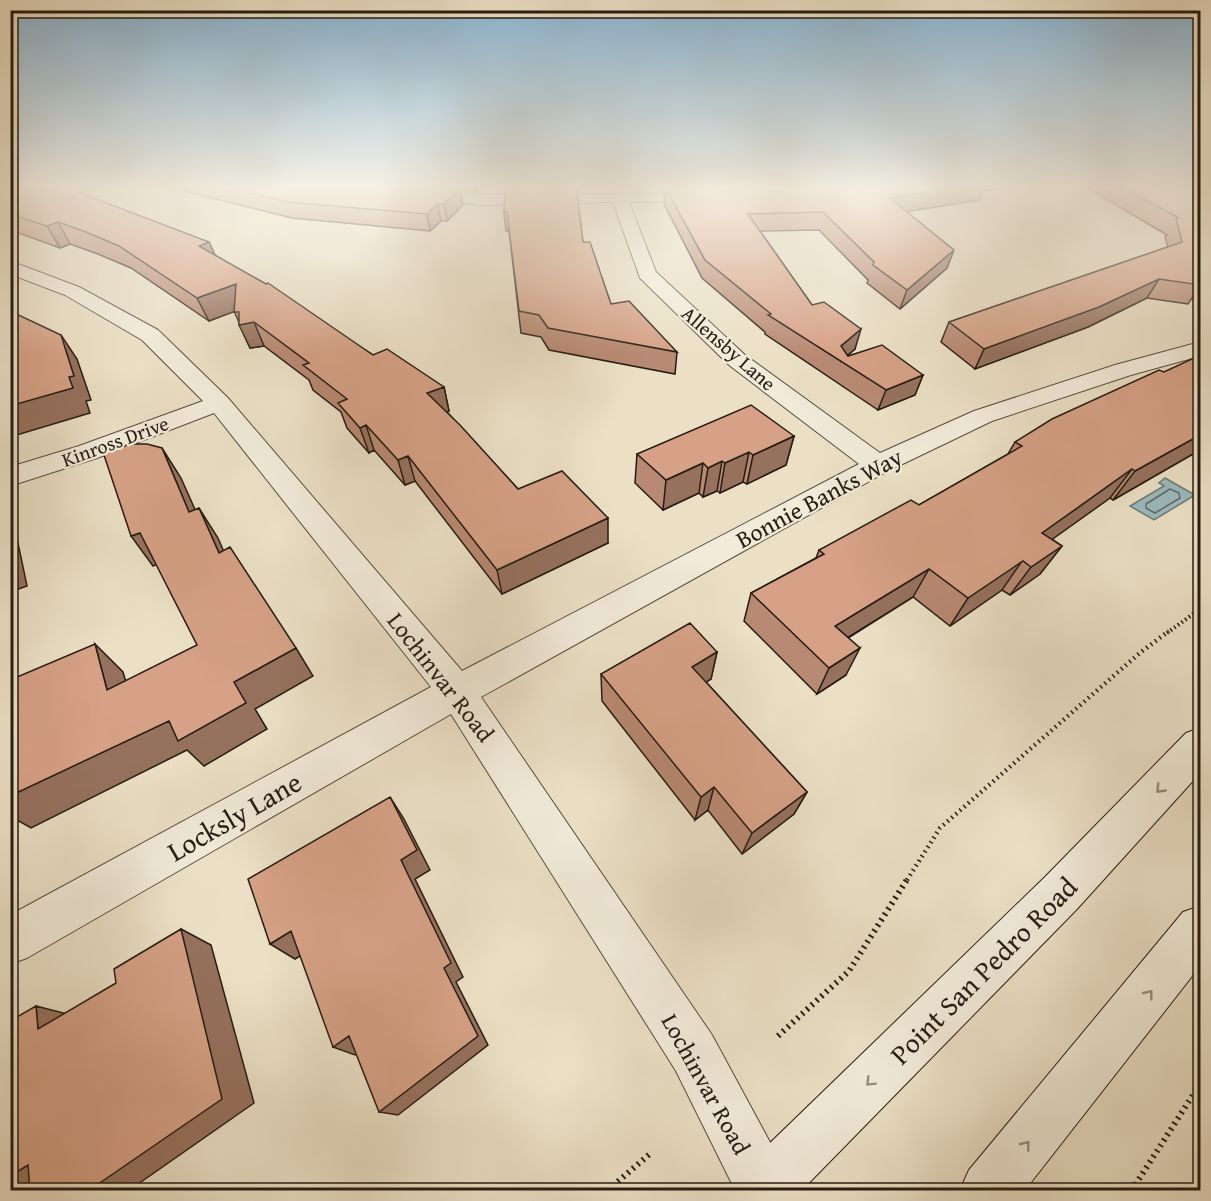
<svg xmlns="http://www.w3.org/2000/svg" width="1211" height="1201" font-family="'Gentium Book Plus',serif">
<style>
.water{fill:#9cbbbe;stroke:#6d7b7a;stroke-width:1.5}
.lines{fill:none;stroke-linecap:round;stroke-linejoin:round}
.shore{stroke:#616c68;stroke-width:1.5}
.minor-casing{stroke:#574d40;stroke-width:2}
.secondary-casing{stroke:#261c13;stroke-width:2}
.path-far2{stroke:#261c13;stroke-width:4;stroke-dasharray:1.5 3;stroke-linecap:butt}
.path-far1{stroke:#261c13;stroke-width:4.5;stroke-dasharray:1.5 4;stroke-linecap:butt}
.path{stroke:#261c13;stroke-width:6;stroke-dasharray:2 4.5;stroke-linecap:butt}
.minor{fill:#f2ebda;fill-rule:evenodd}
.secondary{fill:#f2ebda;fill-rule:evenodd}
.wall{fill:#b88a73;stroke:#261c13;stroke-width:1.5}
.shaded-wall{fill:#96715e;stroke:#261c13;stroke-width:1.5}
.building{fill:#d6a186;stroke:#261c13;stroke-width:1.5}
.oneway{stroke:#968e80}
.labels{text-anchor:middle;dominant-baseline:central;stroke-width:4.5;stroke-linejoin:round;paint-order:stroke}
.far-street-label{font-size:20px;fill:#261c13;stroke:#f2ebda}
.street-label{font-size:24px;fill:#261c13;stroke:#f2ebda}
.near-street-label{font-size:28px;fill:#261c13;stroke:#f2ebda}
</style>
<rect width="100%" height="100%" fill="#ebe0c6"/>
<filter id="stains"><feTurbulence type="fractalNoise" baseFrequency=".00333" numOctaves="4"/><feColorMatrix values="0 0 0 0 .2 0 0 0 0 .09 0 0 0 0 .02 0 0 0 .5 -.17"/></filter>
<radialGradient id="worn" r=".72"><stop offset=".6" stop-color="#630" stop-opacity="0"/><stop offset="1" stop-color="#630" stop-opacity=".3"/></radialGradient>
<path class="water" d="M1165 478 1195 495 1154 520 1130 506 1164 486 1159 483Z"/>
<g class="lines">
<path class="shore" d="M1170 489 1179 493 1180 498 1155 513 1146 508V504Z"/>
<defs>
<path id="minor" d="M368 186H412L481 195 715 193 717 196 715 199 709 201 629 202 656 272 745 355 880 453 974 411 1115 365 1200 342V356L1131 375 992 421 888 471 481 697 712 1035 785 1170 794 1190H735L676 1071 451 714 27 958 10 964V915L431 687 214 413 97 458 10 486V467L79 446 203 401 142 340 65 295 10 274V261L79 287 158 330 228 398 462 671 859 464 729 365 640 278 613 202 481 205 376 191Z"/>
<path id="secondary" d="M1200 728V773L1077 909 802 1190H733L742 1170 1045 877 1186 733Z
M1200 906V966L1025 1190H960L969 1170 1183 912Z"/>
</defs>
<use href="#minor" class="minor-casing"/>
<use href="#secondary" class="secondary-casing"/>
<path class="path-far2" d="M1167 633 1200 609"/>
<path class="path-far1" d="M907 880 940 828 1141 652 1169 631"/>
<path class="path" d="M778 1036 849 971 908 878
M608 1190 651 1153
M1132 1190 1200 1084"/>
<use href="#minor" class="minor"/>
<use href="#secondary" class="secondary"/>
</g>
<path class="wall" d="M10 186 209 242 215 255 373 355 444 387 449 411 447 412 518 489 608 543 502 594 415 481 405 485 374 450 369 453 347 428 341 412 313 390 309 380 264 346 250 348 234 311 209 321 131 268 98 254 70 244 60 248 10 230Z
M164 186H481L475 192 460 190 463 205 447 221H441L430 231 292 218Z
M507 186H576L583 242 611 304 677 352 675 374 549 350 541 337 521 333 509 231H506L504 212Z
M656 186H1200V286L1188 304 1147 298 1088 327 975 369 941 342 949 322 1168 247 1165 237 1167 235 1084 186 983 190 980 200 907 211 947 268 900 309 867 283 868 280 819 230 760 231 812 305 855 349 847 356H848L923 375 915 395 878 410 765 334V332L702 278 664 204 665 189H657Z
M1200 359V458L1193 454 1113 500 1110 498 1080 519 1052 539 1062 546 1040 574 1010 595 1002 590 950 626 913 597 848 638 846 675 817 694 744 621 751 593 816 558 819 550 919 505 1008 454 1015 442 1164 372Z
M794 436 786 465 747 484 743 482 720 493 717 491 703 497 699 493 663 510 635 483 637 454Z
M717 652 711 679 706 682 807 792 794 814 742 854 708 810 695 820 602 701 601 674Z"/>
<path class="shaded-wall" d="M474 186H481L475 192Z
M965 186H985L980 200 885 215 890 198Z
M460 189 463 205 447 221 444 204Z
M438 204 441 221 430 231 427 214Z
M58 222 70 244 60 248 47 226Z
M209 242 219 264 199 246Z
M954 250 947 268 900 309 907 290Z
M1159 279 1147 298 1088 327 975 369 984 349Z
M236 284 246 307 209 321 197 298Z
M254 322 264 346 250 348 239 325Z
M861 329 855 349 841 361V346Z
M61 335 77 359 91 400 86 401 90 413 10 437V406Z
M923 375 915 395 878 410 886 390Z
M444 387 449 411 433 418 427 393Z
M366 425 374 450 369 453 360 428Z
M1200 435V445L1193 454 1113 500 1135 471Z
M794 436 786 465 747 484 753 455Z
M162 448 181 478 209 541 189 512Z
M749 452 743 482 720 493 725 463Z
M408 456 415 481 405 485 398 460Z
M722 461 717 491 703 497 708 468Z
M703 463 699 493 663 510 666 480Z
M1132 469 1110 498 1022 561 1002 590 950 626 968 598 1042 533Z
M199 508 218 538 237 582 219 553Z
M10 516 13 519 27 586 10 592Z
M608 518V543L502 594 497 570Z
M140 533 162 562 153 566 131 536Z
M1062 546 1040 574 1010 595 1031 567Z
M929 569 913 597 823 653 835 626Z
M95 644 123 672 136 716 107 690Z
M296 648 313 676 255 709 267 729 204 766 187 750 31 828 19 821 10 825V796L234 682Z
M860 648 846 675 817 694 829 668Z
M717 652 711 679 687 694 692 667Z
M714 787 708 810 695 820 701 797Z
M807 792 794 814 742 854 752 833Z
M390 797 404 819 430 870 415 879 463 977 456 982 488 1045 398 1115 379 1112 444 968 401 860Z
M181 929 211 945 254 1103 128 1191H88Z
M291 931 314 947 295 959 270 944Z
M36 1006 79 1017 38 1029Z
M349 1036 370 1045 355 1055 333 1047Z
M28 1165 37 1191H10V1176Z"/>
<path class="building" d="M10 186H62L209 242 199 246 266 284 268 283 373 355 387 349 444 387 427 393 460 425 518 489 562 471 608 518 497 570 408 456 398 460 366 425 360 428 338 403 347 399 303 365 309 363 254 322 239 325V312H234L236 284 197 298 119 246 86 232 58 222 47 226 10 214Z
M222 186H442L460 189 444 204H438L427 214 287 202Z
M576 186 583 242H590L611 304 629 301 677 352 548 328 539 315 519 311 507 212H504L505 188Z
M695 186H965L890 198 954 250 907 290 873 265 874 262 823 212 748 214 812 305 824 302 861 329 841 346 848 356 882 345 923 375 886 390 768 315 771 314 705 260 665 187Z
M1121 186H1200V285L1159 279 1099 307 984 349 949 322 1182 242 1176 219 1179 218Z
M10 311 61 335 74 376 69 377 73 388 10 406Z
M1196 357 1200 359V435L1135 471 1132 469 1042 533 1062 546 1031 567 1023 561 968 598 929 569 835 626 860 648 829 668 751 593 824 554 819 550 911 500 919 505 1022 446 1015 442 1052 419 1159 370 1164 372Z
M751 405 794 436 753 455 749 452 725 463 722 461 708 468 703 463 666 480 637 454Z
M128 444H147L162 448 189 512 199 508 219 553 230 547 296 648 234 682 246 703 178 741 169 721 10 796V680L95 644 107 690 197 645 140 533 131 536 101 446 122 448Z
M690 623 717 652 692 667 807 792 752 833 714 787 701 797 601 674Z
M390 797 417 850 401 860 451 963 444 968 478 1036 379 1112 349 1036 333 1047 291 931 270 944 248 879Z
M181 929 222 1099 88 1191H30L28 1165 10 1176V1021L36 1006 38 1029 116 983 114 969Z"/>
<defs><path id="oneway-chevron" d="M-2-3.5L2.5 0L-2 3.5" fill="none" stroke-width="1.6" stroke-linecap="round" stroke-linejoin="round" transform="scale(1.5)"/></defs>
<g class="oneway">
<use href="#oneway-chevron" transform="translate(1160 789) rotate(134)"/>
<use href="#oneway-chevron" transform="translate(1149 994) rotate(-52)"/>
<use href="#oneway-chevron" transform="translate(870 1082) rotate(135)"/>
<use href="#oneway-chevron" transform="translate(1026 1145) rotate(-51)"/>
</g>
<linearGradient id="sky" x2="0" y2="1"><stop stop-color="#89b7d7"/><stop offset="0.53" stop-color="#f6f1e5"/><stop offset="1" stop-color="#f6f1e5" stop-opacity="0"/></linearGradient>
<rect width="1211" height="354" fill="url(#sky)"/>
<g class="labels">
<g class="far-street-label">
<text transform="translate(729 348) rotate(41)">Allensby Lane</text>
<text transform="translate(115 441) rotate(-20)">Kinross Drive</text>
</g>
<g class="street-label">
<text transform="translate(819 498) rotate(-28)">Bonnie Banks Way</text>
<text transform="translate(441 677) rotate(52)">Lochinvar Road</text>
<text transform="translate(706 1084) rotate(61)">Lochinvar Road</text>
</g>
<g class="near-street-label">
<text transform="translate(234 816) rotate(-30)">Locksly Lane</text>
<text transform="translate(983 970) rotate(-45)">Point San Pedro Road</text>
</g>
</g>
<rect width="1211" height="1201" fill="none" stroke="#ebe0c6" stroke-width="36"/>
<rect x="12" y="12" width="1187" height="1177" fill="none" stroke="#261c13" stroke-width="3"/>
<rect x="18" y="18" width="1175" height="1165" fill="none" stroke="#261c13" stroke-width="1.5"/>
<rect width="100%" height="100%" filter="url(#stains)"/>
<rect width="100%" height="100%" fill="url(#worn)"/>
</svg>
